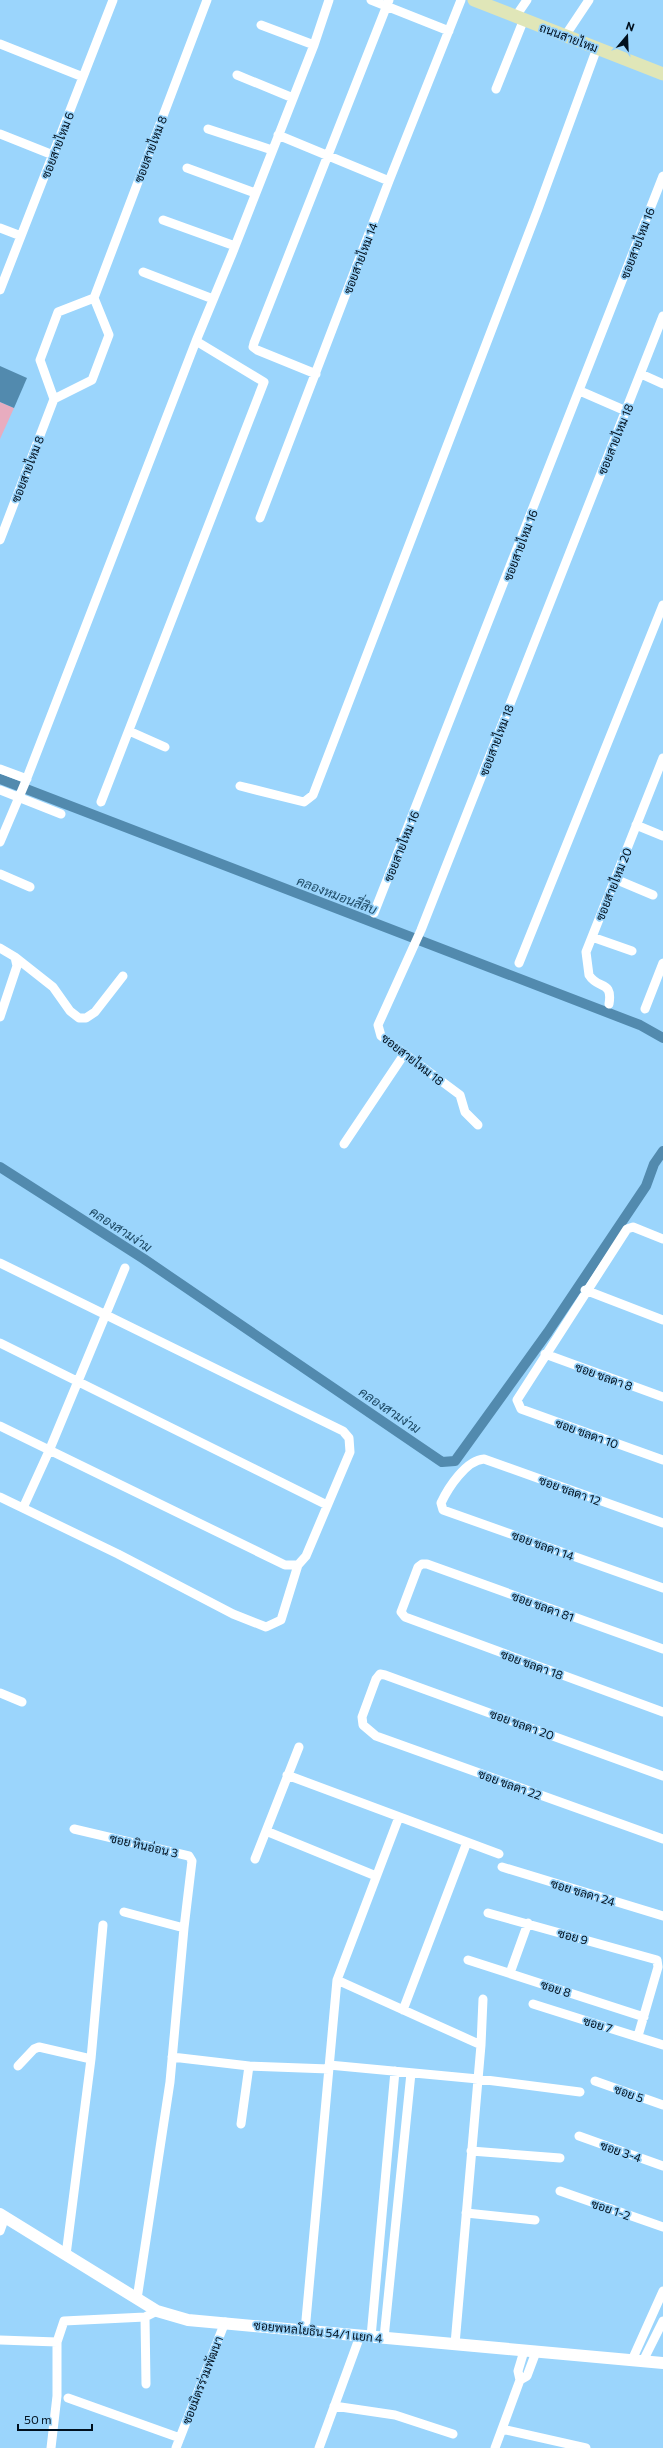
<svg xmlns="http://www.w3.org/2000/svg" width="663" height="2448" font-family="Commissioner,Sarabun,sans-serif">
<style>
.green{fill:#e8acbf}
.water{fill:#528aae}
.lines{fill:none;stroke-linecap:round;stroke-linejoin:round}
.canal{stroke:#528aae;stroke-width:10}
.minor{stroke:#fff;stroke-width:9}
.tertiary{stroke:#fff;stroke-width:12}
.secondary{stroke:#e0e6b8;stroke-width:13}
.labels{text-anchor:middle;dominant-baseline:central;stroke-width:3.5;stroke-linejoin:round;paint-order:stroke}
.street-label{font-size:12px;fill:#00101e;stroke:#9bd5fc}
.water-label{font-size:13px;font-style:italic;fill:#1d4964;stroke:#9bd5fc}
</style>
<rect width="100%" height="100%" fill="#9bd5fc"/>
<path class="green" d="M0 402 14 408 0 439Z"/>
<path class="water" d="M0 366 27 378 14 408 0 402Z"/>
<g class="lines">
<path class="canal" d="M0 779 640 1025 663 1038
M0 1167 144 1259 442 1462 455 1461 548 1332 646 1186 654 1164 663 1151"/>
<path class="minor" d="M371 0 449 31
M516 16 527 0
M261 25 314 45
M565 36 589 0
M0 44 83 77
M237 75 293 98
M496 89 524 19
M208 129 272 150
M0 134 53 155
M278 135 389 181
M187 168 255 193
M163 220 235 246
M0 228 21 236
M143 272 213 299
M0 290 113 0
M316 374 257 350 253 347 254 343 389 0
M641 374 663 384
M580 391 626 411
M54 399 92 380 109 335 94 298 207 0
M260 518 389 181 461 0
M0 540 54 399 40 360 58 312 94 298
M129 731 165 747
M0 769 27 779
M240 786 304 802 313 795 538 209 597 48
M0 790 61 814
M101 802 264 382 196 341
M636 825 663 836
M0 842 25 783 196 341 232 254 314 45 329 0
M0 874 30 887
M615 879 653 895
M374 913 663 176
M592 937 632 951
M0 948 15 957 17 966 0 1017
M15 957 53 987 70 1011 79 1018H86L95 1012 123 976
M519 963 663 605
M609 1004C613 980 598 990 589 975L586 952 663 758
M645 1009 663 963
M478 1125 465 1112 460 1095 456 1092 381 1036 378 1025 421 930 663 316
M344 1144 405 1053
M663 1239 633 1227 627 1229 517 1400 521 1409 663 1460
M0 1263 343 1431 349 1438 350 1452 306 1556 298 1565 281 1620 266 1627 233 1614 118 1554 0 1497
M585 1290 663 1320
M0 1343 327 1505
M545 1354 663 1397
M0 1426 285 1565H298
M23 1508 49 1451 125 1268
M663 1523 484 1459C466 1460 448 1488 441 1503L443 1510 663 1588
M663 1649 427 1564H422L418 1567 401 1612 405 1617 663 1712
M0 1693 22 1702
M287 1775 499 1854
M663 1776 385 1675 380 1674 376 1679 362 1717 363 1725 376 1736 663 1839
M74 1829 189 1856 192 1861 184 1928
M266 1831 376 1876
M255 1859 299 1747
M502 1867 663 1916
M124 1912 184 1928 170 2082 137 2299
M488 1913 657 1960 658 1967 638 2036
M468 1960 644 2017
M510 1973 528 1923
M337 1980 481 2045
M533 2004 663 2045
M403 2010 467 1842
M172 2057 249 2066 329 2069
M329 2065 478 2079 580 2092
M18 2066 34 2049 39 2047 91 2059
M595 2081 663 2105
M241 2124 249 2066
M579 2136 663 2166
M471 2151 560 2158
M560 2191 663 2227
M466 2213 535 2220
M0 2231 5 2217
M66 2255 91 2059 103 1925
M145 2317 146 2384
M305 2331 337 1980 399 1817
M371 2337 395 2071
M384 2338 411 2073
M0 2340 57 2342
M455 2344 481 2045 483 1999
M632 2360 663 2291
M643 2361 663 2321
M520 2380 518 2371 524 2351
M68 2398 180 2438
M334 2406 395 2415 453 2434
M502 2429 586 2448
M51 2448 57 2396V2342L64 2321 145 2317 157 2311
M176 2448 225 2322
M319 2448 360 2336
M495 2448 520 2380 527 2376 536 2352"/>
<path class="tertiary" d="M0 2214 157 2311 188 2320 663 2363"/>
<path class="secondary" d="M474 0 663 74"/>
</g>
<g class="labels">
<g class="street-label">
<text transform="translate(569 37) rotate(21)">ถนนสายไหม</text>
<text transform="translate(57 145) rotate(-69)">ซอยสายไหม 6</text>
<text transform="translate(150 149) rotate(-69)">ซอยสายไหม 8</text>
<text transform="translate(637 243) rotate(-69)">ซอยสายไหม 16</text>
<text transform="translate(360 258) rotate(-69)">ซอยสายไหม 14</text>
<text transform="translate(615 439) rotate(-68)">ซอยสายไหม 18</text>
<text transform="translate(27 469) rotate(-69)">ซอยสายไหม 8</text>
<text transform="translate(520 545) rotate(-69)">ซอยสายไหม 16</text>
<text transform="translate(496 740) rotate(-69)">ซอยสายไหม 18</text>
<text transform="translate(401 846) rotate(-68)">ซอยสายไหม 16</text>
<text transform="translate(613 884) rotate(-68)">ซอยสายไหม 20</text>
<text transform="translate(413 1059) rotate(38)">ซอยสายไหม 18</text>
<text transform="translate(604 1376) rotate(20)">ซอย ชลดา 8</text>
<text transform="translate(587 1433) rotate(20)">ซอย ชลดา 10</text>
<text transform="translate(570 1490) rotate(20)">ซอย ชลดา 12</text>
<text transform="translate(543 1545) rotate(20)">ซอย ชลดา 14</text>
<text transform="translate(543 1606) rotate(20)">ซอย ชลดา 81</text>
<text transform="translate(532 1664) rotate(20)">ซอย ชลดา 18</text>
<text transform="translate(522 1724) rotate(20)">ซอย ชลดา 20</text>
<text transform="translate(510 1784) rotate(20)">ซอย ชลดา 22</text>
<text transform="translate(144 1845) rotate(13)">ซอย หินอ่อน 3</text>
<text transform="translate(583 1892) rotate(17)">ซอย ชลดา 24</text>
<text transform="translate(573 1936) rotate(15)">ซอย 9</text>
<text transform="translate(556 1988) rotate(18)">ซอย 8</text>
<text transform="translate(598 2024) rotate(17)">ซอย 7</text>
<text transform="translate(629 2093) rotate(20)">ซอย 5</text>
<text transform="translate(621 2151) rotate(19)">ซอย 3-4</text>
<text transform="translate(611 2209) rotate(19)">ซอย 1-2</text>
<text transform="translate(318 2331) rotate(6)">ซอยพหลโยธิน 54/1 แยก 4</text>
<text transform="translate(202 2380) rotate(-69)">ซอยมิตรร่วมพัฒนา</text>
</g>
<g class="water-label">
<text transform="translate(337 895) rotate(21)">คลองหมอนสี่สิบ</text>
<text transform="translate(121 1229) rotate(33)">คลองสามง่าม</text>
<text transform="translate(390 1410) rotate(34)">คลองสามง่าม</text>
</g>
</g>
<g transform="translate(627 36) rotate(19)" stroke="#9bd5fc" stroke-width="3" paint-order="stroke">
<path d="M0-3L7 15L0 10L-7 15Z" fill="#00101e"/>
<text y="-6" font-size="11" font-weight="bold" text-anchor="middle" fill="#00101e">N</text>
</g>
<path d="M18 2424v6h74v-6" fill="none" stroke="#00101e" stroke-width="2"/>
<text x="24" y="2424" font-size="12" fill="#00101e" stroke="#9bd5fc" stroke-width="3" paint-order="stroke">50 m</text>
</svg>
